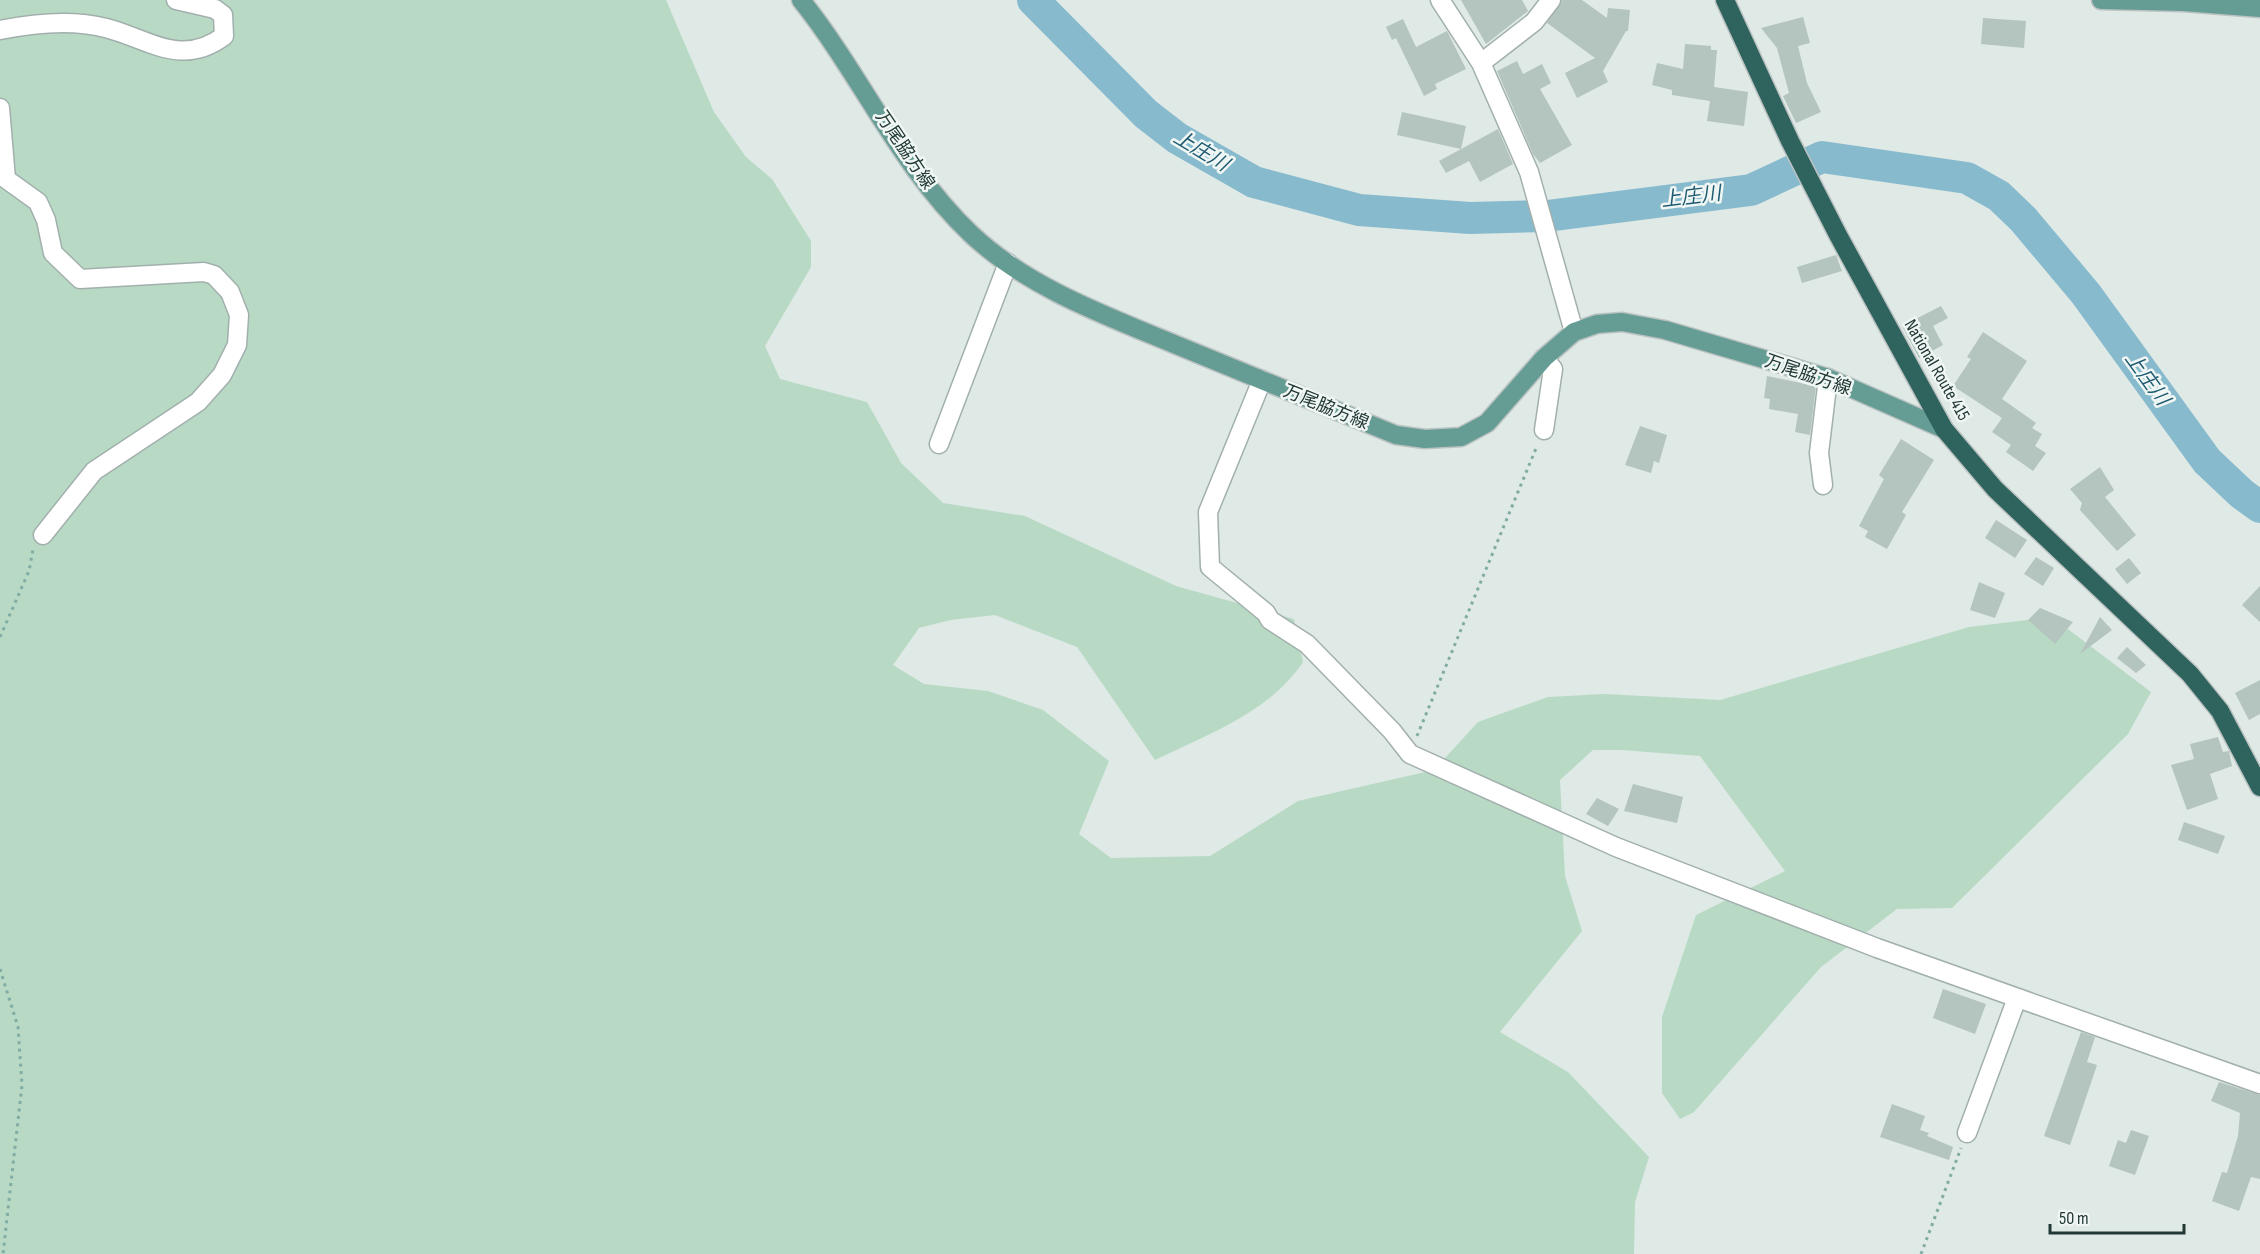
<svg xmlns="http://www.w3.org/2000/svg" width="2260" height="1254" font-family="'Sofia Sans Condensed','Noto Sans JP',sans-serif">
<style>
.green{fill:#b8dac5}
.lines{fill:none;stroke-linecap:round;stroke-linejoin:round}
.river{stroke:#88bacd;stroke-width:32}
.building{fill:#b4c4bf}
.minor-casing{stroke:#a2b0ad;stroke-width:21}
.major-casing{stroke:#bcc3c2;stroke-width:21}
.highway-casing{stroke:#bcc3c2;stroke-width:21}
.path{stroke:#80aca3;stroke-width:3;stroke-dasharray:3 4.5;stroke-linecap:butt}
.minor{stroke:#fff;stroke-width:18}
.major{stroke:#659d95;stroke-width:18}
.highway{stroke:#2e635e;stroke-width:18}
.labels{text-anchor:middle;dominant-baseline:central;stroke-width:5;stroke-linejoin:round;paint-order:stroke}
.street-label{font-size:18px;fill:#213835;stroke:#eff6f3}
.water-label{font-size:20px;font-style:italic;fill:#1e5a71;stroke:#eff6f3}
</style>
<rect width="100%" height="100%" fill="#dfe9e6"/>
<path class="green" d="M0 0H666L714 112 746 157 772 179 811 241V267L765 346 780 379 867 402 901 463 943 503 1025 516 1176 586 1294 619 1303 662C1270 712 1208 734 1155 760L1077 647 995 615 951 620 919 628 893 665 924 684 988 691 1043 710 1109 761 1079 834 1111 858 1210 856 1298 801 1434 770 1478 722 1548 697 1604 694 1720 700 1969 627 2052 617 2151 692 2128 734 1952 908 1897 909 1821 967 1694 1112 1680 1119 1662 1093V1017L1696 915 1785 871 1700 756 1621 750H1593L1560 780 1565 876 1582 931 1500 1032 1568 1072 1649 1157 1635 1202 1634 1254H0Z"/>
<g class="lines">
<path class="river" d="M1033 0 1146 114 1177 138 1254 182 1359 210 1470 218 1547 216 1751 190 1822 157 1967 178 1999 196 2023 219 2086 294 2207 461 2242 494 2260 507"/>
</g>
<path class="building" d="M1461 0H1522L1528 11 1486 44Z
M1562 0H1582L1607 18 1608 8 1630 10 1628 31H1626L1603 71 1608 82 1577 98 1565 73 1595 58 1547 23Z
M1803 17 1810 43 1798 46 1807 83 1821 112 1796 123 1783 96 1789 93 1777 48 1761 28Z
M1983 18 2026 21 2024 48 1981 44Z
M1403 19 1416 47 1447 31 1466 69 1435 84 1437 89 1424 96 1396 38 1392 40 1386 27Z
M1685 44 1711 46V50H1717L1714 87 1748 92 1744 126 1707 121 1710 101 1672 95V90L1652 85 1657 63 1683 69Z
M1517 61 1523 74 1542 64 1551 83 1540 89 1572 145 1540 163 1533 154 1497 71Z
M1402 112 1466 126 1461 149 1397 135Z
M1498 129 1513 164 1480 182 1469 161 1446 173 1439 161Z
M1836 255 1842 271 1802 283 1797 267Z
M1941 306 1948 318 1933 326 1943 345 1919 358 1902 326Z
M1983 332 2027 361 2002 399 2036 423 2032 428 2042 434 2035 446 2046 453 2033 471 2006 452 2011 445 1992 432 2002 418 1953 386 1971 359 1967 357Z
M1767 376 1816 386 1810 435 1795 432 1798 414 1769 409 1770 399 1764 398Z
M1640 426 1667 435 1659 463 1654 461 1651 473 1625 465Z
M1901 439 1934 460 1902 512 1906 515 1887 549 1865 537 1868 531 1859 526 1884 479 1879 475Z
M2100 467 2114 490 2105 497 2136 535 2117 551 2080 510 2082 503 2070 489Z
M1996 520 2027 540 2015 558 1985 538Z
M2036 557 2054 568 2043 586 2024 574Z
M2129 558 2141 573 2127 584 2115 569Z
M1979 582 2005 593 1995 618 1970 610Z
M2260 586V622L2242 605Z
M2040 608 2073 622 2055 644 2028 620Z
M2100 617 2112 630 2080 654Z
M2127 647 2146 665 2136 673 2117 658Z
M2260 680V714L2249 720 2235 693Z
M2218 737 2223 752 2229 751 2232 766 2210 774 2218 799 2187 810 2171 765 2194 759 2190 744Z
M1633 784 1683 797 1677 823 1624 811Z
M1597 798 1619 809 1608 826 1586 814Z
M2184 822 2225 836 2218 854 2178 840Z
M1943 989 1986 1004 1975 1034 1933 1018Z
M2081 1032 2095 1037 2087 1062 2097 1065 2070 1145 2044 1136Z
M2219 1082 2260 1095V1179L2251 1177 2239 1211 2212 1201 2222 1172 2227 1173 2238 1136 2240 1113 2211 1101Z
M1892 1104 1925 1116 1920 1130 1929 1133 1927 1136 1953 1147 1949 1160 1880 1137Z
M2131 1130 2149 1136 2135 1175 2109 1166 2118 1140 2126 1143Z"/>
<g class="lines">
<defs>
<path id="minor" d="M1440 0 1481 63 1529 172 1574 332
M0 30C34 23 72 19 106 28 149 39 181 68 224 36L223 15 215 9 176 0
M1481 63 1534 22 1551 0
M0 108 6 179 38 202 46 220 53 253 80 279 204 272 214 275 230 292 239 315 237 345 222 375 198 402 94 471 43 535
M1544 358 1553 369 1544 430
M1262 380 1208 512 1210 567 1266 613 1270 620 1307 644 1392 731 1410 754 1616 847 1877 948 2260 1084
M939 444 1008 263
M1823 485 1819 453 1828 378
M1967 1133 2017 998"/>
<path id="major" d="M801 0C861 75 901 168 971 234 1027 287 1104 315 1174 344 1248 374 1322 405 1396 435L1425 439 1461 437 1487 423 1544 358 1574 332 1597 324 1622 322 1665 330 1828 378 1944 429
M2101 0 2183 2 2260 8"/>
<path id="highway" d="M1725 0 1790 141 1838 235 1944 429 1995 489 2190 674 2220 711 2260 787"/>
</defs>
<use href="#minor" class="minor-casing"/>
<use href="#major" class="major-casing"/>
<use href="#highway" class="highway-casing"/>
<path class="path" d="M0 637 29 571 33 549
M1417 736 1537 446
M0 969 18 1027 22 1085 3 1254
M1921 1254 1961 1148"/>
<use href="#minor" class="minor"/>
<use href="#major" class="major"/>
<use href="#highway" class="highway"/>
</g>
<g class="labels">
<g class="street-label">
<text transform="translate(905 150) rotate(56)">万尾脇方線</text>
<text transform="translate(1937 370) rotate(60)">National Route 415</text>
<text transform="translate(1808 375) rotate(19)">万尾脇方線</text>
<text transform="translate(1326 407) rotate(22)">万尾脇方線</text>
</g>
<g class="water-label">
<text transform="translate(1201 151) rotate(31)">上庄川</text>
<text transform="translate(1691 197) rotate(-7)">上庄川</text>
<text transform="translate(2147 379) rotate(54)">上庄川</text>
</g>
</g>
<path d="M2050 1224v9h134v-9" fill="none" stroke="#213835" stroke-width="3"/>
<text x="2059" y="1224" font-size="18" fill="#213835" stroke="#eff6f3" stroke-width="4.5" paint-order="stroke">50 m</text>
</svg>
